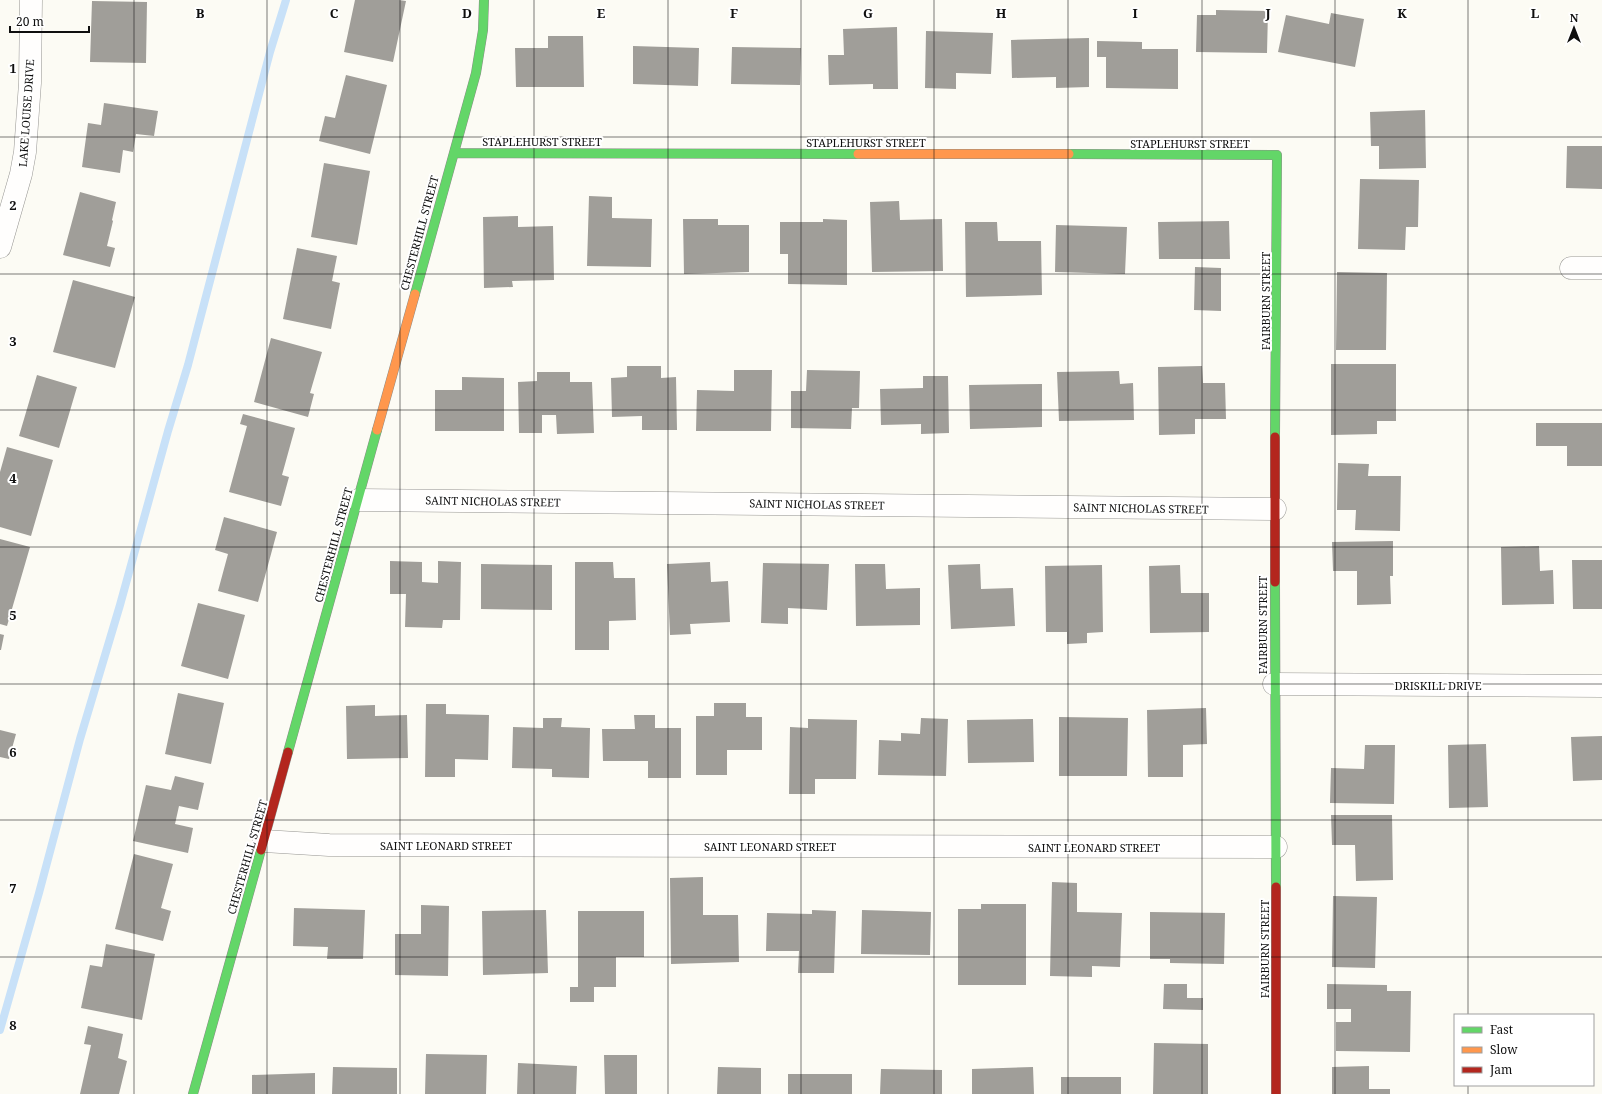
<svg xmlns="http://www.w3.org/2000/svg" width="1602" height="1094" font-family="'Noto Serif',serif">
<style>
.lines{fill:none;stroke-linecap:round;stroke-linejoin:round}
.stream{stroke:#c8e1f8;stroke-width:8}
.building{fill:#a09e99}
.street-casing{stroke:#969592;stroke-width:23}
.fast-casing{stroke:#8c8c89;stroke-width:10}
.slow-casing{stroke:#8c8c89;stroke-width:10}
.jam-casing{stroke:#8c8c89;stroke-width:10}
.street{stroke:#fffefd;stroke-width:22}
.fast{stroke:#63d668;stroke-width:9}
.slow{stroke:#ff974d;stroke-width:9}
.jam{stroke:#b3261e;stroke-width:9}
.grid{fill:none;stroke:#0f0f0f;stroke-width:1;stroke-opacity:0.55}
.labels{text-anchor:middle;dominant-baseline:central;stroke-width:4;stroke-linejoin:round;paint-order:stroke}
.street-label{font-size:11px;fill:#0f0f0f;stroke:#fff}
.grid-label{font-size:13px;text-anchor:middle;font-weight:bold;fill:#0f0f0f;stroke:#fff;stroke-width:4;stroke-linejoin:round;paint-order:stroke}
</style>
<rect width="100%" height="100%" fill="#fcfbf4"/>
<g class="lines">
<path class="stream" d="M0 1030 39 893 80 739 120 605 168 431 188 365 270 52 286 0"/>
</g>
<path class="building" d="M355 0H399L406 1 393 62 344 52Z
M92 1 147 2 146 63 90 62Z
M1216 10 1268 11 1267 53 1196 52 1197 15H1216Z
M1331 13 1364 19 1355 67 1278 52 1286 15 1329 24Z
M897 27 898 89H873V84L829 85 828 55H844L843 29Z
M926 31 993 33 991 74 956 73V89L925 88Z
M548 36H583L584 87H516L515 48H548Z
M1089 38V87L1056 88V77L1012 78 1011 40Z
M1097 41 1142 42V49H1178V89L1106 88V57H1097Z
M633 46 699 48 698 86 633 84Z
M732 47 801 48 800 85 731 84Z
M346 75 387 85 370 154 319 141 325 116 335 118Z
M104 103 158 111 154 136 136 134 133 152 123 150 120 173 82 167 88 123 101 125Z
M1425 110 1426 168 1379 169V146H1371L1370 112Z
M1567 146H1602V189L1566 188Z
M324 163 370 171 357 245 311 237Z
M1360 179 1419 180 1418 227H1406L1405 250 1358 249Z
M80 192 116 202 112 220 113 221 107 246 115 248 110 267 63 255Z
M589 196 612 197V218L652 219 651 267 587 266Z
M899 201 900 220 942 219 943 271 872 272 870 202Z
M518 216V227L553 226 554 280 512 281 513 287 484 288 483 217Z
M683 219H718V225H749V272L684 274Z
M823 219 847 220V285L788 284V254H780V222H823Z
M1229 221 1230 259H1159L1158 222Z
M965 222H997L998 241H1041L1042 295 966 297Z
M1056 225 1127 227 1125 274 1055 272Z
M297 248 337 256 332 281 340 283 331 329 283 319Z
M1195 267 1221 268V311L1194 310Z
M1337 272 1387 273 1386 350H1336Z
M73 280 135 297 115 368 53 352Z
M271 338 322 352 310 393 314 394 308 417 254 402Z
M1331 364H1396V421H1377V434L1331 435Z
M627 366H661V378L676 377 677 430H642V416L612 417 611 378 627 377Z
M1202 366 1203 383H1225L1226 419H1195V434L1159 435 1158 367Z
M734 370H772L771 431H696L697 390 734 391Z
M807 370 860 371 859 408H852L851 429 791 428V391H806Z
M1119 371 1120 384 1133 383 1134 420 1059 421 1057 372Z
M537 372H570V382H592L594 433 557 434 556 415H542V433H519L518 382 537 381Z
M37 375 77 387 59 448 19 436Z
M923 376H948L949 433 921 434V424L881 425 880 389 923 388Z
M462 377 504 378V431H435V390H462Z
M1042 384V427L970 429 969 385Z
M243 414 295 428 282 475 289 477 281 506 229 492 247 426 240 424Z
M1536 423H1602V466H1567V446H1536Z
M7 447 53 460 31 536 0 527V472Z
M1338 463 1369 464 1368 476H1401L1400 531 1355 530 1356 510H1337Z
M224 517 277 532 258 602 218 591 228 554 215 550Z
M0 539 30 547 7 626 0 624Z
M1393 541V576H1390L1391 604 1357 605V571H1333L1332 542Z
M1539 546 1540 571 1553 570 1554 604 1502 605 1501 547Z
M1572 560H1602V609H1573Z
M390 561 422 562V582L438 583V561L461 562 460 620H443L442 628 405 627 406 594H390Z
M575 562H613L614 578H635L636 620 609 621V650H575Z
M710 562 711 582 728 581 730 622 690 624 691 634 670 635 667 564Z
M763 563 829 564 827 610 788 608V624L761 623Z
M481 564 552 565V610L481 609Z
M855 564H885L886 589 920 588V625L856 626Z
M980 564 981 589 1013 588 1015 626 951 629 948 565Z
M1102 565 1103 632 1087 633V643L1067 644V632H1046L1045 566Z
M1180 565 1181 593H1209V632L1150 633 1149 566Z
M198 603 245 615 228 679 181 666Z
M0 634 4 635 1 650H0Z
M178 693 224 703 211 764 165 754Z
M714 703H746V717H762V750H727V775H696V716H714Z
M426 704H446V714L489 715 488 760 455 759V777H425Z
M375 705V716L407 715 408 758 347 759 346 706Z
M1206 708 1207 744 1183 745V777H1148L1147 710Z
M634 715H655V728H681V778H648V761H603L602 729H635Z
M1059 717 1128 718 1127 776H1059Z
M543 718H562L561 727 590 728 589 778 552 777V769L512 768 513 727 543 728Z
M921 718 948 719 946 776 878 775 879 740 901 741V733L920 734Z
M808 719 857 720 856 779H815V794H789L790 727 808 728Z
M1033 719 1034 762 968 763 967 720Z
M0 730 16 734 9 759 0 757Z
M1602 736V780L1573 781 1571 737Z
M1486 744 1488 807 1449 808 1448 745Z
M1365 745H1395L1394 804 1330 803 1331 768 1364 769Z
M175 776 204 783 198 810 179 806 175 824 193 828 188 853 133 841 146 785 171 790Z
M1331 815H1392L1393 880 1356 881 1355 845H1332Z
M134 854 173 864 161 908 171 911 163 941 115 929Z
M703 877V915H738L739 962 671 964 670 878Z
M1052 882 1077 883V912L1122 913 1120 967 1092 966V977L1050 976Z
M1333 896 1377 897 1375 968 1332 967Z
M981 904H1026V985H958V909H981Z
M421 905 449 906 448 976 395 975V934H421Z
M294 908 365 910 363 959H327L328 947 293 946Z
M546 910 548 973 483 975 482 911Z
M812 910 836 911 834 973H798L799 951H766L767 913 812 914Z
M862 910 931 912 930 955 861 954Z
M578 911H644V957H616V987H594V1002H570V987H578Z
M1150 912 1225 913 1224 964 1170 963V959H1150Z
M106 944 155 954 142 1020 81 1008 90 965 102 967Z
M1164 984H1187V998H1203V1010L1163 1009Z
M1327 984 1387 985V991H1411L1410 1052 1336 1051V1022H1351V1009H1327Z
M88 1026 123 1034 118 1058 127 1061 119 1094H80L91 1045 84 1044Z
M1154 1043 1208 1044V1094H1153Z
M426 1054 487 1055 486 1094H425Z
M604 1055H637V1094H605Z
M518 1063 577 1066 576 1094H517Z
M1369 1066V1089H1390V1094H1332V1067Z
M333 1067 397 1068V1094H332Z
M718 1067 761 1068V1094H717Z
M1033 1067 1034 1094H972V1069Z
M881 1069 942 1070V1094H880Z
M315 1073V1094H252V1075Z
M788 1074H852V1094H788Z
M1061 1077H1121V1094H1061Z"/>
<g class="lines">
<defs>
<path id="street" d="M0 247 21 174 25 152 30 83 31 0
M1571 268H1602
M358 500 1275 509
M1274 684 1602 686
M264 841 329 845 1276 847"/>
<path id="fast" d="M454 153 858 154
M1069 154 1277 155 1275 437
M415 294 476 73 483 30 484 0
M1275 582 1276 887
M288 752 377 430
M193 1094 261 850"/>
<path id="slow" d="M858 154H1069
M377 430 415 294"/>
<path id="jam" d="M1275 582V437
M261 850 288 752
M1276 887V1094"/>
</defs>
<use href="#street" class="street-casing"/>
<use href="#fast" class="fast-casing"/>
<use href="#slow" class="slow-casing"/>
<use href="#jam" class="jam-casing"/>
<use href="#street" class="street"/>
<use href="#fast" class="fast"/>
<use href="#slow" class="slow"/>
<use href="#jam" class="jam"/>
</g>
<path class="grid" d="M134 0V1094M267 0V1094M400 0V1094M534 0V1094M668 0V1094M801 0V1094M934 0V1094M1068 0V1094M1202 0V1094M1335 0V1094M1468 0V1015M0 137H1602M0 274H1602M0 410H1602M0 547H1602M0 684H1602M0 820H1602M0 957H1602M1468 1085V1094"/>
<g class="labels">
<g class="street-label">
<text transform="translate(26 113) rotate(-86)">LAKE LOUISE DRIVE</text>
<text x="542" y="141">STAPLEHURST STREET</text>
<text x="866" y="142">STAPLEHURST STREET</text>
<text x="1190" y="143">STAPLEHURST STREET</text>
<text transform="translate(419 233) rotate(-75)">CHESTERHILL STREET</text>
<text transform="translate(1265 301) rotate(-90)">FAIRBURN STREET</text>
<text transform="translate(493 501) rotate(1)">SAINT NICHOLAS STREET</text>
<text transform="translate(817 504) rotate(1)">SAINT NICHOLAS STREET</text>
<text transform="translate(1141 508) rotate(1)">SAINT NICHOLAS STREET</text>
<text transform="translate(333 545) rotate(-75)">CHESTERHILL STREET</text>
<text transform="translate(1262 625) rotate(-90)">FAIRBURN STREET</text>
<text x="1438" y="685">DRISKILL DRIVE</text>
<text x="446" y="845">SAINT LEONARD STREET</text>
<text x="770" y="846">SAINT LEONARD STREET</text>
<text x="1094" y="847">SAINT LEONARD STREET</text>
<text transform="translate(247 857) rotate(-74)">CHESTERHILL STREET</text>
<text transform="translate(1264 949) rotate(-90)">FAIRBURN STREET</text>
</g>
</g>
<g class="grid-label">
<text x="200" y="18">B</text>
<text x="334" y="18">C</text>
<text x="467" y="18">D</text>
<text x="601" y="18">E</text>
<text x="734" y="18">F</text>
<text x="868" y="18">G</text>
<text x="1001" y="18">H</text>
<text x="1135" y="18">I</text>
<text x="1268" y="18">J</text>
<text x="1402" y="18">K</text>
<text x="1535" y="18">L</text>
<text x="13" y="73">1</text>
<text x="13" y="210">2</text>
<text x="13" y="346">3</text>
<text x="13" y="483">4</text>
<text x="13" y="620">5</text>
<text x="13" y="757">6</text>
<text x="13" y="893">7</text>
<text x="13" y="1030">8</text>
</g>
<rect x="1454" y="1014" width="140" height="72" fill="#ffffff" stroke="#9f9f9f"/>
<rect x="1462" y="1027" width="20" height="6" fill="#63d668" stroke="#9f9f9f"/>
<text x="1490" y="1034" font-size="12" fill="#0f0f0f">Fast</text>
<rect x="1462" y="1047" width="20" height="6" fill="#ff974d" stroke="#9f9f9f"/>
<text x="1490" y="1054" font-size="12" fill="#0f0f0f">Slow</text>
<rect x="1462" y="1067" width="20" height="6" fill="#b3261e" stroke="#9f9f9f"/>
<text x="1490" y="1074" font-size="12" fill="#0f0f0f">Jam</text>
<g transform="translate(1574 28)" stroke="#ffffff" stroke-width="3" paint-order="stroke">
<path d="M0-3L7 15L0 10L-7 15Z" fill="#0f0f0f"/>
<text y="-6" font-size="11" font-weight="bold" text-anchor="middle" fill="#0f0f0f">N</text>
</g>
<path d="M10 26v6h79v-6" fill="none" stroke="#0f0f0f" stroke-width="2"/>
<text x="16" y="26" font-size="12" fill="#0f0f0f" stroke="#ffffff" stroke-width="3" paint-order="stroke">20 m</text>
</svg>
